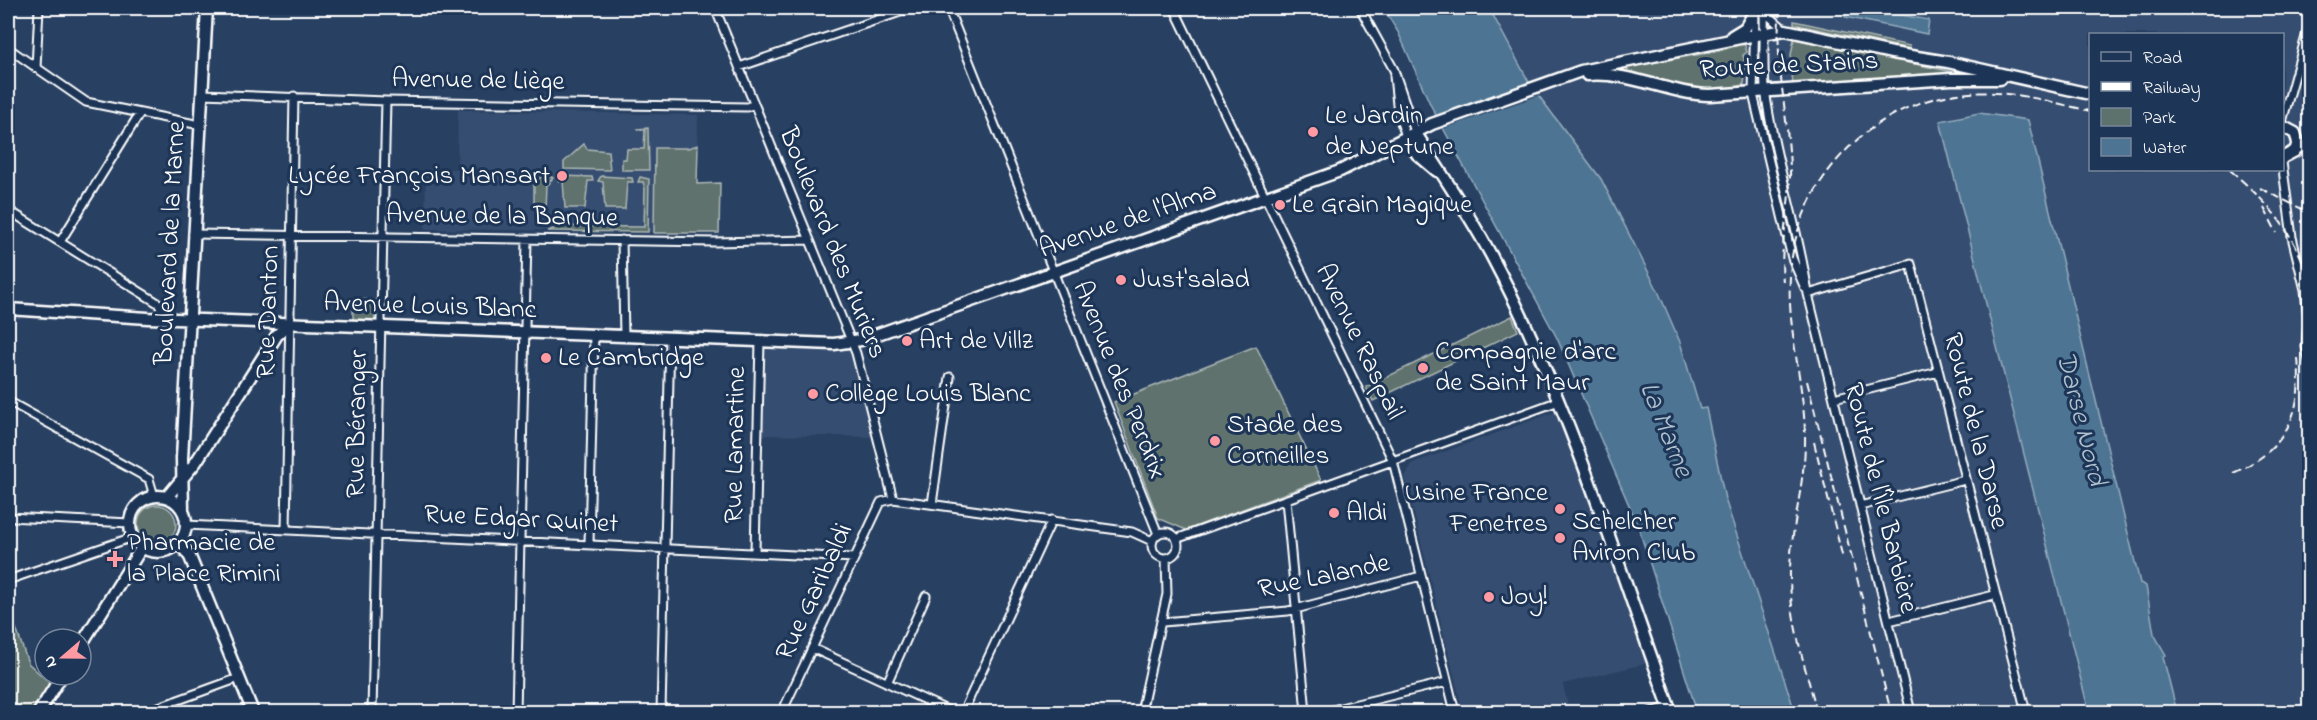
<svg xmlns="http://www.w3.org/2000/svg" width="2317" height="720" font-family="'Indie Flower',sans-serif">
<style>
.built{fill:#364d70;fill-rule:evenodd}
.green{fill:#5e726d;stroke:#aeb8b6;stroke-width:1.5}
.water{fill:#4d7593;stroke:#94acbe;stroke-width:1.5}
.pier{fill:#284062}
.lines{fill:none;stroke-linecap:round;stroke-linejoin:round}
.street-casing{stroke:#fff;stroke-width:11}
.secondary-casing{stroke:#fff;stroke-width:15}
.street{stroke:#1d3557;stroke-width:7}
.secondary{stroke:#1d3557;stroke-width:10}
.rail{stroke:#fff;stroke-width:2;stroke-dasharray:9 4.5;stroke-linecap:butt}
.poi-dot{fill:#ff9aa2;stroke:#1d3557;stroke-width:2}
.labels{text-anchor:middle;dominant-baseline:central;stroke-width:6;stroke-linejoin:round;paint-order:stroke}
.street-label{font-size:27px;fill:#fff;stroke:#1d3557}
.poi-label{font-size:27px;fill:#fff;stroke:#1d3557;text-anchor:start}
.water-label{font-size:28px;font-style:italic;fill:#afc1ce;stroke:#1d3557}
</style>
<rect width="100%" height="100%" fill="#284062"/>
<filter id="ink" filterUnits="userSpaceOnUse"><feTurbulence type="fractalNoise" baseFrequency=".0167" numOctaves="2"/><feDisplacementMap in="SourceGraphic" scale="12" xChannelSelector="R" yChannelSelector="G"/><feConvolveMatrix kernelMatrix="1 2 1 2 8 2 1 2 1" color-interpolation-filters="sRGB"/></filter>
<g filter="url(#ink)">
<path class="built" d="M1489 8H2309V712H1795L1725 499 1706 408 1700 409 1675 330 1658 290 1530 84ZM2090 34H2282V170H2090Z
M458 110 698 115 697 184 720 183 719 233 425 229 426 169H457Z
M760 341 851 342 878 437 758 435Z
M1555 412 1590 496 1648 663 1563 684 1569 711 1463 712 1405 477 1413 463Z"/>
<path class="green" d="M1794 21 1910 46V49L1794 24Z
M1794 39 1953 72 1955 75 1793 88 1791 55Z
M1744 43 1747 52 1743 55 1746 67 1744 84C1711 104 1651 76 1616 69L1719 51Z
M648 128 649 170H622V159H626L627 149H644L645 130 637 129Z
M584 144 587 149 608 151 610 170 564 169V162Z
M698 145 697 184 720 183 719 233H654L655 148H688Z
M545 173 553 178 546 186 545 208H534V184Z
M560 176 592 177 593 181H588L585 208H565L563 181H558Z
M601 176 632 178 633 182H627L625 209H605L603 182 598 181Z
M640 177 649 179 648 232 547 231 554 229V226L644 227 645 188 643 182H638Z
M353 299 374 300 375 322 353 321Z
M1512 316 1518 331 1373 401 1366 387Z
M1256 346 1321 480 1186 530 1158 518 1114 402Z
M138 524a19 19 0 1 1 38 0a19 19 0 1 1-38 0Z
M8 605 28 663 50 683 31 712H8Z"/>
<path class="water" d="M1383 8H1489L1530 84 1601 179 1658 291 1680 342 1700 409 1706 408 1725 499 1795 712H1697L1638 526 1557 338 1431 106 1398 32Z
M1847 8H1863L1929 20 1927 34 1845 17Z
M1979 113 2028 120 2140 583 2146 586 2154 634 2166 655 2163 657 2177 712H2089L1940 121Z"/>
<path class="pier" d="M1532 82 1543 94 1443 129 1435 115Z"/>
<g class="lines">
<defs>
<path id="street" d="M715 8 856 353 893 499
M948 8 1158 534
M1174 8 1393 461 1455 712
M1360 8 1394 70 1415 132
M1760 8 1785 30
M1755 13 1753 94 1792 258 1805 288
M1764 14C1765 41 1762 69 1766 96 1775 163 1799 227 1808 294L1911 712
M8 48 86 102 200 125
M739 67 912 8
M36 68 39 8
M1394 76 1398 114 1406 136
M202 94 386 101 747 107 754 104
M2282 122 2310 22
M2282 162 2292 237 2305 290 2308 319 2306 347 2310 364
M8 210 158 303 166 318
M193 234 715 242 810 240
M622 240 624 335
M60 242 140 113
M1808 294 1911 264 2026 712
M1834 398 1938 372
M8 401 149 479 154 496
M1286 500 1306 712
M932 504 950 377
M1860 506 1965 480
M8 517 130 523
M186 525 854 558
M286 529 294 96
M1152 545a13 13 0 1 1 26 0a13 13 0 1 1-26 0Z
M1176 539 1559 401
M589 543 594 334
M755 551 760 341
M8 580 133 537
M1889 621 1994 595
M1163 622 1288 611 1421 576
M812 648 951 712
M887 683 926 596
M145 712 239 678
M372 712 386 101
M516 712 527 240
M661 712 670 337
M782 712 881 502 893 499 1132 532 1152 541
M963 712 1052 520
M1141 712 1167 594 1166 558
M1324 712 1447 682
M1650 712 1671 707"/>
<path id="secondary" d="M1732 36 1745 28 1755 11
M1587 75C1630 71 1668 94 1710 95L1951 79H2000
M2282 126 2295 133 2298 142 2295 151 2282 158
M1415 132C1441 173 1468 212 1491 255 1569 401 1615 558 1671 712
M1406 136 1417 154 1437 171
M2297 147H2310
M8 309 148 318 834 344 861 340 1340 171 1432 124 1581 71 1740 38 1785 30 1892 53 1948 62 2090 94
M130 524a28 28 0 1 1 56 0a28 28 0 1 1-56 0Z
M167 497 196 462 277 335 289 324
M183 511 182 458 207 8
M179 542 190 557 253 712
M81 645 142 547
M39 712 62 675"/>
</defs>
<use href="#street" class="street-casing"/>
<use href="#secondary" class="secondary-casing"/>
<use href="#street" class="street"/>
<use href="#secondary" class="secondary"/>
<path class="rail" d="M1780 8C1774 62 1788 113 1790 168 1791 206 1779 243 1783 282
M1822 10V8
M2230 170C2268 203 2296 233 2310 283
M2260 188 2310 213
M2264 208 2277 233
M1807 381 1891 712
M1814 442 1843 559
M2233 473C2286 450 2303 414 2298 358
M1817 712C1805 666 1789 619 1790 570 1791 525 1806 481 1805 435 1804 382 1787 330 1790 277 1794 182 1873 98 1970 93 2011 90 2051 102 2090 111"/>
</g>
</g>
<g class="poi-dot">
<circle cx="1313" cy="132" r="6"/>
<circle cx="562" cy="176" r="6"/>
<circle cx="1280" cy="205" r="6"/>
<circle cx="1121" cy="280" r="6"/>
<circle cx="907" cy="341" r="6"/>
<circle cx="546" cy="358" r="6"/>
<circle cx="1423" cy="368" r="6"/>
<circle cx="813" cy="394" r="6"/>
<circle cx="1215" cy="441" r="6"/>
<circle cx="1560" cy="509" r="6"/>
<circle cx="1334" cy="513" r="6"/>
<circle cx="1560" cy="538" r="6"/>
<path d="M112 550h6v6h6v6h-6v6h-6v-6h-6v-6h6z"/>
<circle cx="1489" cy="597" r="6"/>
</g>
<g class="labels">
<g class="street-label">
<text transform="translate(1789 66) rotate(-3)">Route de Stains</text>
<text transform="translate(478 81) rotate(1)">Avenue de Liège</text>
<text transform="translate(502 217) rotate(1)">Avenue de la Banque</text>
<text transform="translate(1128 221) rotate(-19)">Avenue de l'Alma</text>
<text transform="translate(171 243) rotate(-87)">Boulevard de la Marne</text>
<text transform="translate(832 243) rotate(68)">Boulevard des Muriers</text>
<text transform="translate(430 307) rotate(2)">Avenue Louis Blanc</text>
<text transform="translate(269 312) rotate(-88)">Rue Danton</text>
<text transform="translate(1359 342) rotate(64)">Avenue Raspail</text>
<text transform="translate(1119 380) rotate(68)">Avenue des Perdrix</text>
<text transform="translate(358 424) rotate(-89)">Rue Béranger</text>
<text transform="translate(1975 431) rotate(76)">Route de la Darse</text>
<text transform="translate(736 445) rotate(-89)">Rue Lamartine</text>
<text transform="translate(1880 498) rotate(76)">Route de l'Île Barbière</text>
<text transform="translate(521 520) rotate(3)">Rue Edgar Quinet</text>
<text transform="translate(1324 577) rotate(-12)">Rue Lalande</text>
<text transform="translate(815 592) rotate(-65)">Rue Garibaldi</text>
</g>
<g class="poi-label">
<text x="1325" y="116">Le Jardin<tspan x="1325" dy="31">de Neptune</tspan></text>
<text x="550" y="176" text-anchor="end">Lycée François Mansart</text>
<text x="1292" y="205">Le Grain Magique</text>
<text x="1133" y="280">Just'salad</text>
<text x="919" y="341">Art de Villz</text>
<text x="1435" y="352">Compagnie d'arc<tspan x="1435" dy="31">de Saint Maur</tspan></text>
<text x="558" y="358">Le Cambridge</text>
<text x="825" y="394">Collège Louis Blanc</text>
<text x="1227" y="425">Stade des<tspan x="1227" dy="31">Corneilles</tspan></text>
<text x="1548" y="493" text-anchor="end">Usine France<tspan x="1548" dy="31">Fenetres</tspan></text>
<text x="1346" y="513">Aldi</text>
<text x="1572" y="522">Schelcher<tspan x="1572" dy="31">Aviron Club</tspan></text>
<text x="127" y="543">Pharmacie de<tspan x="127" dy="31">la Place Rimini</tspan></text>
<text x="1501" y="597">Joy!</text>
</g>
<g class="water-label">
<text transform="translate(2080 419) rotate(76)">Darse Nord</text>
<text transform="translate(1665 430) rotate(68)">La Marne</text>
</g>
</g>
<rect width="2317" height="720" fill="none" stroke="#1d3557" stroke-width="30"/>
<rect x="15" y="15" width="2287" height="690" fill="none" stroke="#fff" stroke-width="2" filter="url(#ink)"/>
<rect x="2089" y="33" width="195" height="138" fill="#1d3557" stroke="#77869a" stroke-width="1.5"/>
<rect x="2101" y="52" width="30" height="9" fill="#1d3557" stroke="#77869a" stroke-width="1.5"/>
<text x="2143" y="63" font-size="18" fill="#ffffff">Road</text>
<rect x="2101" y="82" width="30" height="9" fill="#ffffff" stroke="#77869a" stroke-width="1.5"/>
<text x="2143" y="93" font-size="18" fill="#ffffff">Railway</text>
<rect x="2101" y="108" width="30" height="18" fill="#5e726d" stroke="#77869a" stroke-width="1.5"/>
<text x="2143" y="123" font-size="18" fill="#ffffff">Park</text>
<rect x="2101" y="138" width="30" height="18" fill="#4d7593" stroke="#77869a" stroke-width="1.5"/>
<text x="2143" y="153" font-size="18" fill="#ffffff">Water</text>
<g transform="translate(63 657) rotate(250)"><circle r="28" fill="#1d3557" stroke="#77869a" stroke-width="1.5"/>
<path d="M0-4.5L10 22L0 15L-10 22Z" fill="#ff9aa2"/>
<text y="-9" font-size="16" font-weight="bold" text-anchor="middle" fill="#ffffff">N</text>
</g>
</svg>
